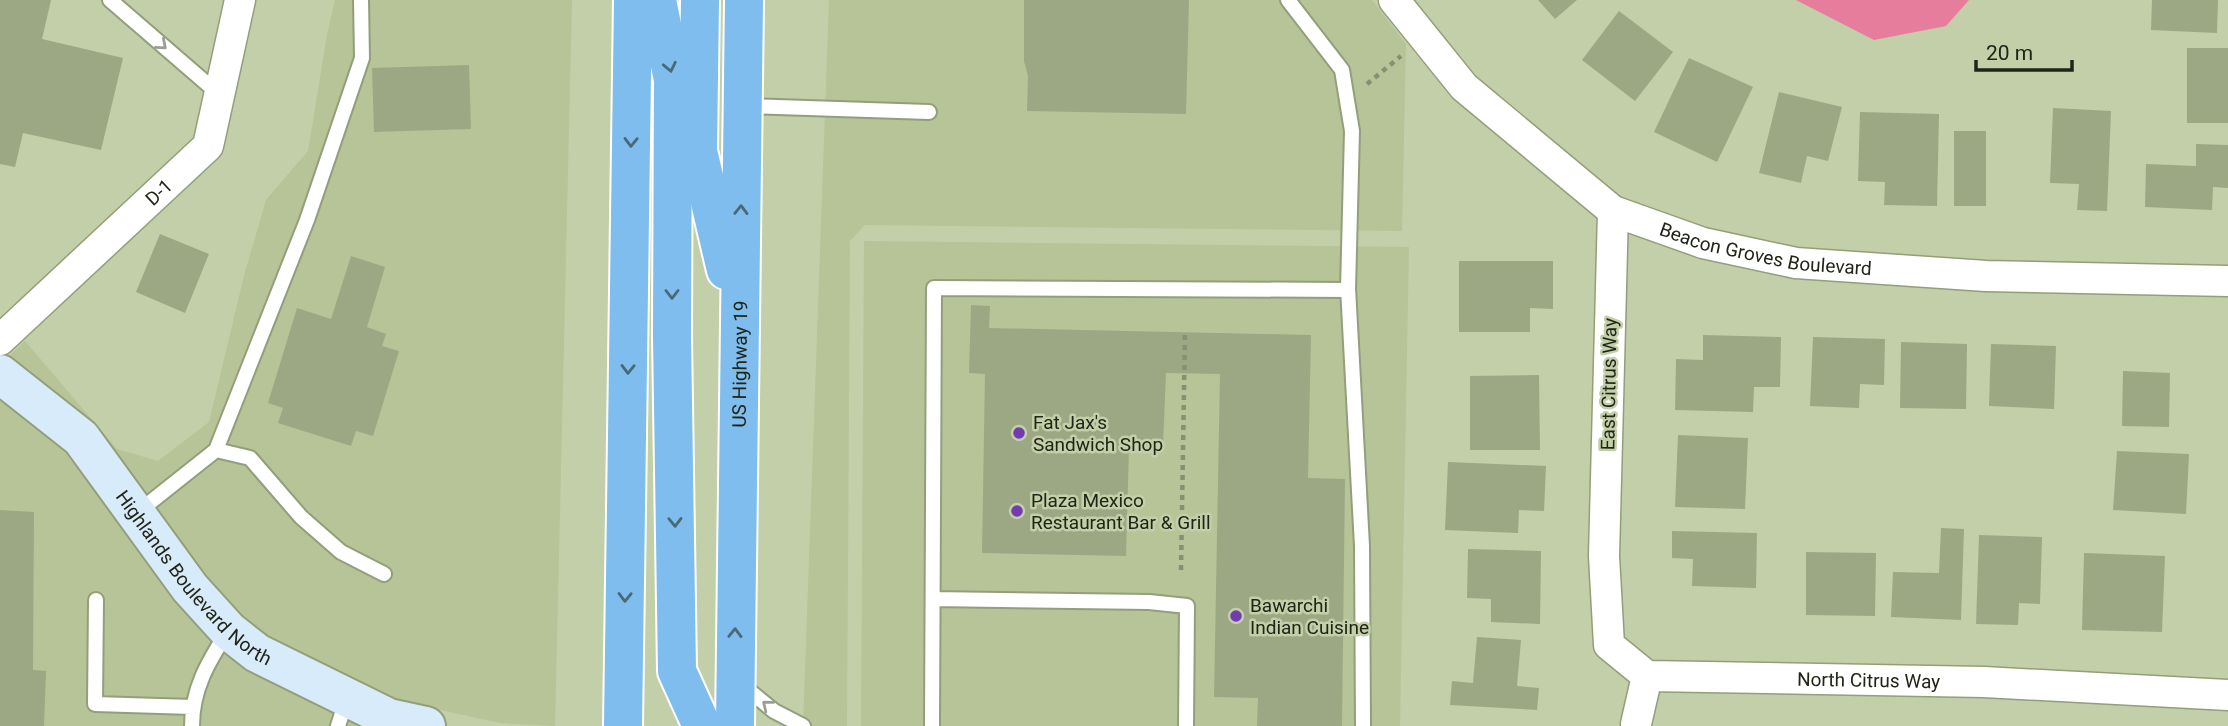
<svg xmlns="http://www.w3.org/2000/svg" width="2228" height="726" font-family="Roboto,sans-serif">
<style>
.built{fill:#b6c498}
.green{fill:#e77d9c}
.building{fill:#9ca884}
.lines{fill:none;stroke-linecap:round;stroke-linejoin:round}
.lane-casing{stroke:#939e7b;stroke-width:18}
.street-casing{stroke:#939e7b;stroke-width:33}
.secondary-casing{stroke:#939e7b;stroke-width:42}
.highway-casing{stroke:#fff;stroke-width:42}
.path{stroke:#869073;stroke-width:4.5;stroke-dasharray:5 5;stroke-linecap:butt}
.lane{stroke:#fff;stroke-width:14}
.street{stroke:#fff;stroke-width:30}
.secondary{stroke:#d8ebfa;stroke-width:38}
.highway{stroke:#7ebded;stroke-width:38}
.oneway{stroke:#9b9d97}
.oneway2{stroke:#4a6977}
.poi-dot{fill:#743ab0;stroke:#c2cfa9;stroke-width:2.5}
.labels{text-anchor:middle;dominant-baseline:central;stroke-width:5;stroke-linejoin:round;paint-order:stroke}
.street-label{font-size:19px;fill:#202517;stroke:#c2cfa9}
.poi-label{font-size:19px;fill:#202517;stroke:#c2cfa9;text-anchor:start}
</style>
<rect width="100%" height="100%" fill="#c2cfa9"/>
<path class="built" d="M335 0H572L555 726 500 723 394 700 266 636 239 616 8 357 25 341 117 449 158 461 209 422 244 276 266 200 308 151 327 35Z
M829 0H1372L1406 44 1402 231 865 225 850 241 847 726H803Z
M864 241 1409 247 1400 726H861Z
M0 397 70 452 132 535 365 726H0Z"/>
<path class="green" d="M1796 0H1969L1946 26 1874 40Z"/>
<path class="building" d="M0 0H51L42 39 123 58 101 150 23 133 15 167 0 164Z
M1024 0H1189L1186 114 1027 111 1028 76 1024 61Z
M1538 0H1577L1555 19Z
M2152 0H2218L2217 33 2151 30Z
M1619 11 1673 52 1635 101 1582 60Z
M2187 48H2228V123H2187Z
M1689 58 1753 87 1717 162 1654 132Z
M469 65 471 129 374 132 372 68Z
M1779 92 1842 107 1828 161 1807 156 1801 183 1759 173Z
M2053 108 2111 111 2107 211 2077 210 2079 184 2050 183Z
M1860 112 1939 114 1937 206 1884 205 1885 182 1858 181Z
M1954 131H1986V206H1954Z
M2196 144 2228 145V188L2213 187 2212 210 2145 207 2146 164 2196 166Z
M160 234 209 254 185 313 136 292Z
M351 256 385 267 367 327 386 334 382 346 399 351 373 436 356 431 351 446 278 423 283 408 268 403 297 308 331 319Z
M1459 261H1553V309L1530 308V332H1459Z
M971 305 990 306 989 328 1311 335 1308 478 1345 479 1342 726H1257L1258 698 1214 697 1220 374 1166 373 1163 447 1129 448 1126 556 982 553 985 374 969 373Z
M1703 335 1781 337 1780 387H1754L1753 412 1675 410 1676 359 1703 360Z
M1813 337 1885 339 1884 385 1860 384 1859 408 1810 406Z
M1901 342 1967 344 1966 409 1900 408Z
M1991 344 2056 346 2054 409 1989 406Z
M2123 371 2170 373 2169 427 2122 426Z
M1539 375 1540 450H1470V376Z
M1678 435 1748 438 1745 509 1675 507Z
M2117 451 2189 454 2186 514 2113 510Z
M1448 462 1546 466 1544 511 1519 510 1518 533 1445 530Z
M0 510 34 512 33 670 46 671 44 726H0Z
M1941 528 1964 529 1961 620 1891 617 1893 572 1939 573Z
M1672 531 1757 533 1756 588 1692 586 1693 559 1672 558Z
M1979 535 2042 537 2040 604 2019 603 2018 625 1976 624Z
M1468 549 1541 551 1540 624 1491 622V599L1467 598Z
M1806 552 1876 553 1875 616 1806 615Z
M2084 553 2165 556 2162 632 2082 630Z
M1477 637 1521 640 1517 686 1539 688 1537 710 1450 705 1452 681 1473 683Z"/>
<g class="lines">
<defs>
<path id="lane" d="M110 0 220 95
M744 106 929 112
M1348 288 1362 546 1363 726
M216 450 250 458 301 517 341 552 384 574
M138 512 216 450 307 220 362 58 361 0
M933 599 1149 602 1187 606 1186 726
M96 600 95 704 192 707
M741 684 774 711 803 726
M192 726C192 689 208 662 228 631
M338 726 346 701
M932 726 934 288 1348 290 1352 131 1342 70 1288 0"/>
<g id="street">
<path id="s1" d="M1394 0 1464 87 1613 211 1703 243 1796 263 1986 276 2228 281"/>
<path id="s2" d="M1613 211 1604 556 1609 645 1647 676 1984 682 2228 695"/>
<path id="s3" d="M0 340 208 146 240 0"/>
<path d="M1636 724 1647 676"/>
</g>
<g id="secondary">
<path id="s4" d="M0 374 81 438 190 588 229 631 257 653 389 718 426 726"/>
</g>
<g id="highway">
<path d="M657 0 673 80 672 336 677 671 702 726"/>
<path d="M700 0 698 151 726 270"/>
<path d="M623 726 633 0"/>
<path id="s5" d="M735 726 744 0"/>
</g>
</defs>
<use href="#lane" class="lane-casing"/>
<use href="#street" class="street-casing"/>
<use href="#secondary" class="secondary-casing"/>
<use href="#highway" class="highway-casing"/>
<path class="path" d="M1367 84 1401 56
M1181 570 1185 332"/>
<use href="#lane" class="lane"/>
<use href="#street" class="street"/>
<use href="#secondary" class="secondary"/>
<use href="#highway" class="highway"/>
</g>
<defs><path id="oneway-chevron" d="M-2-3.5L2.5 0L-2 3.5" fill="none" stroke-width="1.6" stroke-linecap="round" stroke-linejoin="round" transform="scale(1.75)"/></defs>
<g class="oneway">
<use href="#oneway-chevron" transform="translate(162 45) rotate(41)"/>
<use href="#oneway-chevron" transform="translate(767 705) rotate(-141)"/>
</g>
<g class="oneway2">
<use href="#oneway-chevron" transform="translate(670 67) rotate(78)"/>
<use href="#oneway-chevron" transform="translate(631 142) rotate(91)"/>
<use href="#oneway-chevron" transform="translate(741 210) rotate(-89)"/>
<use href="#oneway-chevron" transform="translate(672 294) rotate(90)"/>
<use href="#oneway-chevron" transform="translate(628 369) rotate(91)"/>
<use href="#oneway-chevron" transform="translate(675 522) rotate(89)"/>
<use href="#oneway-chevron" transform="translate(625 597) rotate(91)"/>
<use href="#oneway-chevron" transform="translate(735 633) rotate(-89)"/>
</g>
<g class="poi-dot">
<circle cx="1019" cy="433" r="7"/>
<circle cx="1017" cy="511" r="7"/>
<circle cx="1236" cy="616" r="7"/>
</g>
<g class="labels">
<g class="street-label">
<text stroke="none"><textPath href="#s3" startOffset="217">D-1</textPath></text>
<text stroke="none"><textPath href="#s1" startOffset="464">Beacon Groves Boulevard</textPath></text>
<text stroke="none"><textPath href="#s5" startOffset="362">US Highway 19</textPath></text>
<text transform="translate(1609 384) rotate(-89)">East Citrus Way</text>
<text stroke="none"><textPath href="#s4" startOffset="284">Highlands Boulevard North</textPath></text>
<text stroke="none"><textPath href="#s2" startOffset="705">North Citrus Way</textPath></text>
</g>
<g class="poi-label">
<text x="1033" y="422">Fat Jax's<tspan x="1033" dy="22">Sandwich Shop</tspan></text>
<text x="1031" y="500">Plaza Mexico<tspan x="1031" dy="22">Restaurant Bar &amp; Grill</tspan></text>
<text x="1250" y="605">Bawarchi<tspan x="1250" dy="22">Indian Cuisine</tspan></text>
</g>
</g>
<path d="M1976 60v10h96v-10" fill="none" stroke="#202517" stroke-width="3.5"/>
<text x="1986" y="60" font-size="21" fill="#202517" stroke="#c2cfa9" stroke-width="5" paint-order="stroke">20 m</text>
</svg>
